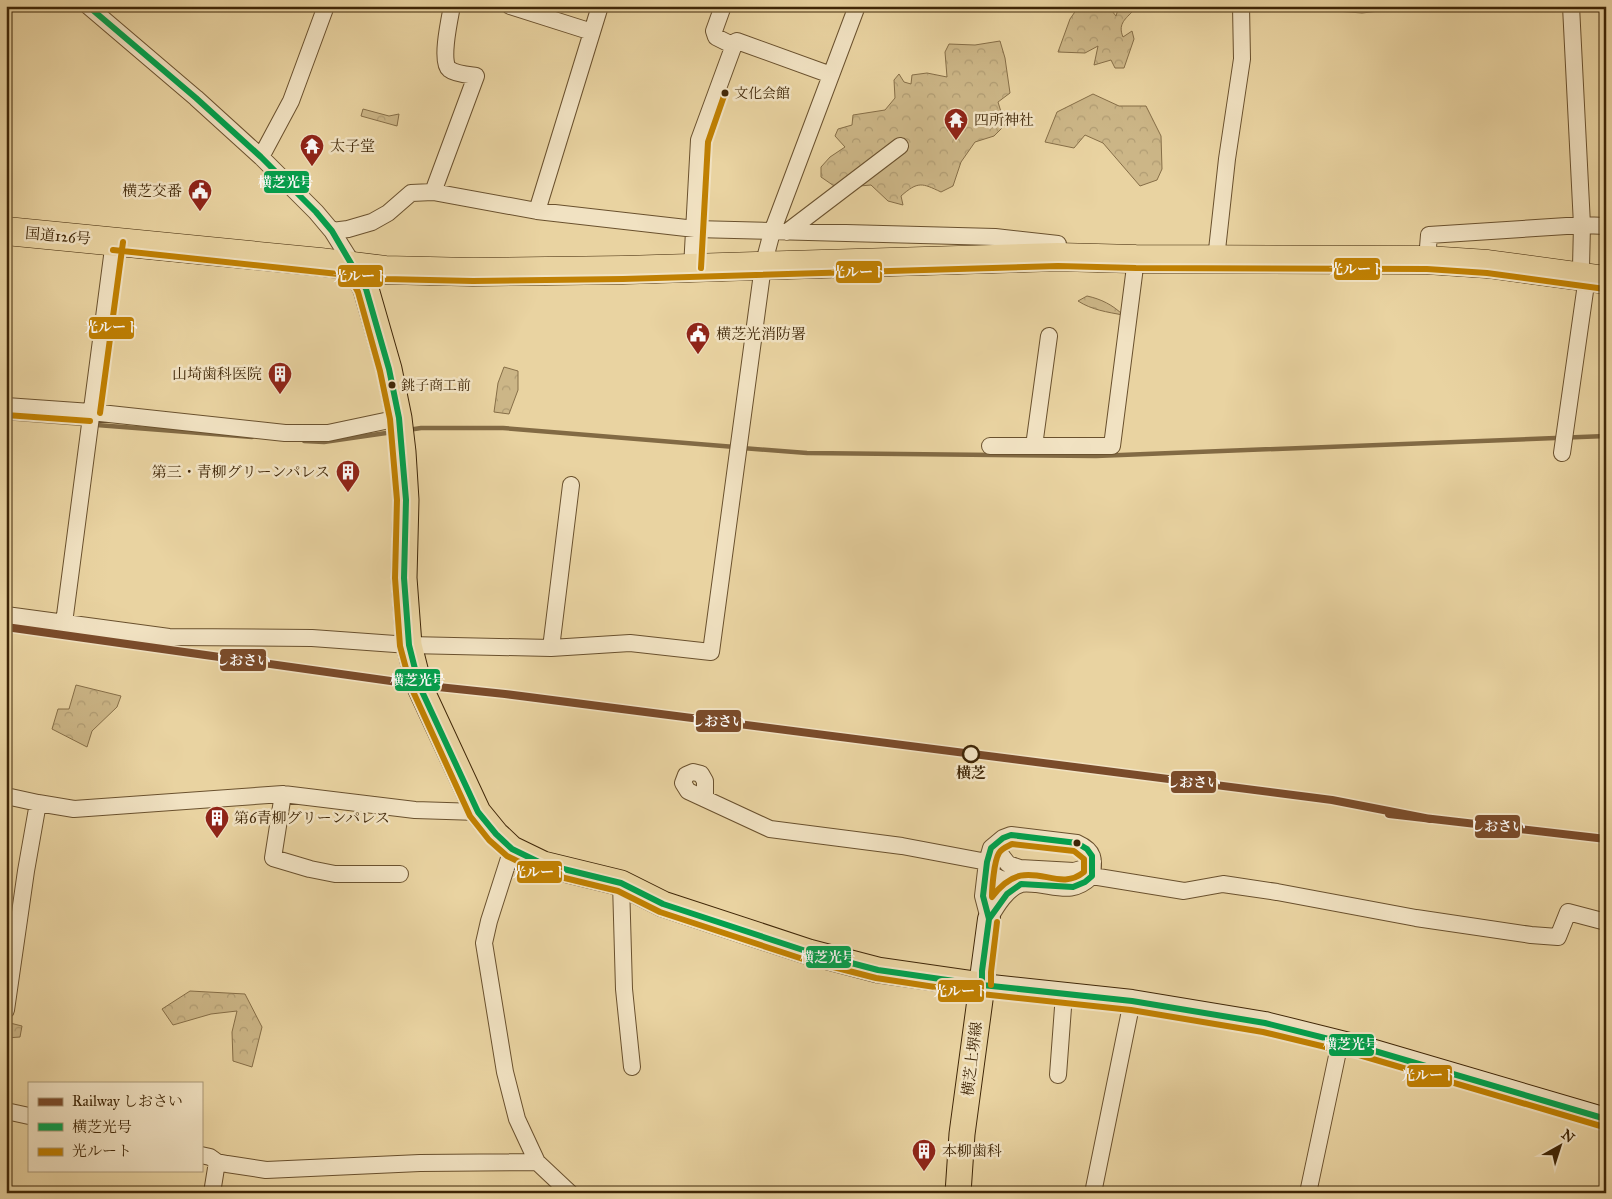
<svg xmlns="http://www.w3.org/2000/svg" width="1612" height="1199" font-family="'IM FELL Great Primer','Noto Serif JP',serif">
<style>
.forest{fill:url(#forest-crowns);stroke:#866e47}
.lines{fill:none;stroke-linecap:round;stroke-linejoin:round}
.stream{stroke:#826a44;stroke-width:4.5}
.street-casing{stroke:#6a512e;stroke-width:18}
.secondary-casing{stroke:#3f2607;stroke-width:24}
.primary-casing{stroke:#3f2607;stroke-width:27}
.highway-casing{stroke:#3f2607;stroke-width:29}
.street{stroke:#f1e2c2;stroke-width:16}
.secondary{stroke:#f1e2c2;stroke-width:22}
.primary{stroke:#e9d3a1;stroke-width:25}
.highway{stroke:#e9d3a1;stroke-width:28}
.bus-1-casing{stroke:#f1e2c2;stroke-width:10}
.bus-2-casing{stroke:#f1e2c2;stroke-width:10}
.bus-1{stroke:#03a04d;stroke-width:6}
.bus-2{stroke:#c08002;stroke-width:6}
.rail-1-casing{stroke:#f1e2c2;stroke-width:11}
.rail-1{stroke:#7a4b2a;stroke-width:8}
.bus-dot{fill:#3f2607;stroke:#f1e2c2;stroke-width:2}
.stop-dot{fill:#f1e2c2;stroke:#3f2607;stroke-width:2.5}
.labels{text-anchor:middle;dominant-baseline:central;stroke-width:5;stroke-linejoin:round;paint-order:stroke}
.bus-label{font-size:14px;fill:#3f2607;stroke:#f1e2c2;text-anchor:start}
.poi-label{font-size:15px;fill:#3f2607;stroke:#f1e2c2;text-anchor:start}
.street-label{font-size:15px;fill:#3f2607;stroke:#f1e2c2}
.stop-label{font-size:15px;font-weight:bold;fill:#3f2607;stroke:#f1e2c2}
.line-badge{stroke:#f1e2c2;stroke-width:2}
.badge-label{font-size:14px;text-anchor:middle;font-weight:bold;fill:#fff}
</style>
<defs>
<pattern id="forest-crowns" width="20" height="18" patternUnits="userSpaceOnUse" patternTransform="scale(1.25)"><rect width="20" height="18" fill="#ccb687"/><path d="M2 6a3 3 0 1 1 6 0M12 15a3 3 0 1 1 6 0" fill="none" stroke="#b09c73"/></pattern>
</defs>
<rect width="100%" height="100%" fill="#e9d3a1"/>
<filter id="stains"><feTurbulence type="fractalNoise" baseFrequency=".004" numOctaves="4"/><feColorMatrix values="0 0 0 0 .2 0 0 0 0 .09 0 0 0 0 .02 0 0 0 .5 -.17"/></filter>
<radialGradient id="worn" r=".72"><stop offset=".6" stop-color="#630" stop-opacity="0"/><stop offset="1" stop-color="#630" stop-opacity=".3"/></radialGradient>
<path class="forest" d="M1079 6H1108L1116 16 1119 6H1131L1132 12C1124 20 1118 25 1123 37L1132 31 1134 39 1124 68H1115L1111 60 1094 65 1098 46 1085 53 1058 52 1070 19Z
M1336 6H1397V9L1362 13 1336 11Z
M1000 41 1005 58 1010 93 998 102 1005 125 994 136 975 142 961 162 953 186 941 192C922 183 918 181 901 196L903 205 888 201 871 185 837 188 821 177V167L830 157 845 147 835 136 838 129 852 125 853 115 885 110 895 98 894 80 899 74 904 82 911 84 912 75 927 73 947 77 945 52 949 44 975 45Z
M1093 94 1119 106H1146L1161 136 1162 169 1157 180 1140 186 1103 143 1085 135 1074 148 1045 142 1057 112Z
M363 109 389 116 399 114 397 126 361 116Z
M1087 296C1101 299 1113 305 1123 315 1107 312 1092 310 1078 301Z
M504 367 518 371V390L509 414 494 412 498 383Z
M76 685 121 696 117 707 92 731 87 747 52 729 58 709H69Z
M190 991 245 994 262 1027 252 1067 233 1061 232 1032 237 1011 211 1014 173 1025 162 1009Z
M6 1022 22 1026 20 1037 6 1038Z"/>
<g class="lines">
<path class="stream" d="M6 418 252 437
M408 430 421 428H503L735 447
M304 441 324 442 393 432
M742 448 807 453 1096 456 1606 436"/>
<defs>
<path id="street" d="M88 6 196 98 261 157 316 212 332 231 354 266
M510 6 592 32
M723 6 714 31 716 37 734 46
M261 157 291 101 326 6
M433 192 476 76C469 75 455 74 449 69 440 62 450 17 452 6
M537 211 600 6
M332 231 348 229 372 222 388 213 411 193 433 192 537 211 695 229 995 237 1058 244V257
M787 232 900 146
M1216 259 1227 159 1242 59 1241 6
M1427 260 1429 235 1582 225 1606 226
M692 268 699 140 735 42 737 41 831 75
M6 406 91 412 285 433H328L399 418
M990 446H1112L1136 259
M1034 446 1049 336
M1562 453 1587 277 1581 267 1582 225 1571 6
M6 615 169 637 312 638 409 645 551 648 630 643 711 652 763 266 772 232 857 6
M64 623 114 241
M551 648 571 485
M283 794 273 858 310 869 335 874H400
M6 796 38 803 74 809 283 794 415 810 478 812
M705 798V781L701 774 693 772 686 775 683 783 688 791 770 829 902 846 987 862
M1011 835 1077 843C1095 851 1094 859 1092 876 1074 894 1060 887 1037 884 1032 884 1026 883 1021 884 1007 888 996 907 989 919L983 896 987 862 991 848 1003 838Z
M994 846 1008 864 1020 868 1074 871 1084 868 1093 862
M512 849 489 921 484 943 505 1072 517 1119 537 1162 570 1193
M986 872 1001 879 1027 883
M1092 876 1184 891 1223 884 1277 892 1416 918 1531 935 1558 937 1568 912 1606 922
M621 883 624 989 632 1067
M6 1010 26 871 38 803
M1058 1075 1064 994
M6 1111 29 1116
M201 1155 210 1157 217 1162 227 1164 266 1170 420 1163 537 1162
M212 1193 217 1162
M1093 1193 1132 1001
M1308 1193 1340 1042"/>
<path id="secondary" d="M989 919 982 971V985L1132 1001 1265 1023 1361 1047 1606 1119"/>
<path id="primary" d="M354 266 366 289 389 369 399 418 403 452 406 500 404 578 409 645 419 685 478 812 496 834 512 849 543 864 621 883 663 904 809 952 878 970 982 985 962 1134 958 1193"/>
<path id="highway" d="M6 231 320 262 385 270 473 272 623 270 1058 257 1136 259 1427 260 1488 264 1606 280"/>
</defs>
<use href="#street" class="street-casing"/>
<use href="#secondary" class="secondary-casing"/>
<use href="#primary" class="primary-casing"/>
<use href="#highway" class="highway-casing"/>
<use href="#street" class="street"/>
<use href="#secondary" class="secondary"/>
<use href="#primary" class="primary"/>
<use href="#highway" class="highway"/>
<defs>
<path id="bus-1" d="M88 6 196 98 261 157 316 212 332 231 366 289 389 369 399 418 406 500 404 578 409 645 419 685 478 812 496 834 512 849 543 864 621 883 663 904 809 952 878 970 982 985 1132 1001 1265 1023 1361 1047 1606 1119
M1011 835 1077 843 1087 849 1092 856V876L1085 882 1073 887 1021 884 1007 894 989 919 983 896 987 862 991 848 1003 838Z
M982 985V971L989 919"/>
<path id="bus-2" d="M113 250 385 279 473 281 623 279 1058 266 1136 268 1427 269 1487 273 1605 289
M701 268 708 142 725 93
M346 270 358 292 380 371 390 419 397 500 395 578 400 646 411 687 470 816 489 840 507 856 540 872 618 891 660 912 806 960 876 978 981 994 1131 1010 1263 1032 1359 1055 1604 1127
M100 413 123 242
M6 415 90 421
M1012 844 1074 851 1084 859V872C1055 896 1027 850 992 897 992 888 994 861 999 853 1001 849 1008 846 1012 844Z
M991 985V972L997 922"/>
</defs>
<use href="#bus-1" class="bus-1-casing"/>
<use href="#bus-2" class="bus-2-casing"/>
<use href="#bus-1" class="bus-1"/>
<use href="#bus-2" class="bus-2"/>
<defs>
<path id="rail-1" d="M6 627 419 685 505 694 1332 800 1430 819
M1389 814 1606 839"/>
</defs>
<use href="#rail-1" class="rail-1-casing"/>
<use href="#rail-1" class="rail-1"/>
</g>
<defs>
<symbol id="temple-pin" viewBox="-11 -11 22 30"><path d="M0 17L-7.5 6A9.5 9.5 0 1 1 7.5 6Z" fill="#8f2418" stroke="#f1e2c2"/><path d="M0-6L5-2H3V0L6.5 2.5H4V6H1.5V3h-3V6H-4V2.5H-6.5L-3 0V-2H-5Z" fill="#fff"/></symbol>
<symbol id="civic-pin" viewBox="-11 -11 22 30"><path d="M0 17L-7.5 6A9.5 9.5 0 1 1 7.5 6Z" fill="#8f2418" stroke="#f1e2c2"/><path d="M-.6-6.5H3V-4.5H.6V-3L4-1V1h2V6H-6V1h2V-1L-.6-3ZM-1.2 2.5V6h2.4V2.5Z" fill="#fff"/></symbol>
<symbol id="building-pin" viewBox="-11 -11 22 30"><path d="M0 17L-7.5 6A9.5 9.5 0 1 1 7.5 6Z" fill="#8f2418" stroke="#f1e2c2"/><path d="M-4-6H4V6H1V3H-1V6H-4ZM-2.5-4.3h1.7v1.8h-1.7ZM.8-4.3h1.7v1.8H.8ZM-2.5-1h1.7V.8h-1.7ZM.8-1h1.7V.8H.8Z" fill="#fff"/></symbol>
</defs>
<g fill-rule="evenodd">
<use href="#temple-pin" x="942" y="106" width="28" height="38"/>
<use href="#temple-pin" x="298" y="132" width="28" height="38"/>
<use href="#civic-pin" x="186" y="177" width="28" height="38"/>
<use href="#civic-pin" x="684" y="320" width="28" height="38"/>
<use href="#building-pin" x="266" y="360" width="28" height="38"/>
<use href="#building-pin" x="334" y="458" width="28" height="38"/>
<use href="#building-pin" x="203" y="804" width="28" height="38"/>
<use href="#building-pin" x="910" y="1137" width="28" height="38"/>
</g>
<g class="bus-dot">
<circle cx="725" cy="93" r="4.5"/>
<circle cx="392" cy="385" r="4.5"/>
<circle cx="1077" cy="843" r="4.5"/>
</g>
<circle class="stop-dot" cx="971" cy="754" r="8"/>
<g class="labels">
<g class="bus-label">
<text x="734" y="93">文化会館</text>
<text x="401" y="385">銚子商工前</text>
</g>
<g class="poi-label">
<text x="974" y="120">四所神社</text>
<text x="330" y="146">太子堂</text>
<text x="182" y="191" text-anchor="end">横芝交番</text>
<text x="716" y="334">横芝光消防署</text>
<text x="262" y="374" text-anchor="end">山埼歯科医院</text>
<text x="330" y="472" text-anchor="end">第三・青柳グリーンパレス</text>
<text x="234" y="818">第6青柳グリーンパレス</text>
<text x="942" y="1151">本柳歯科</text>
</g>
<g class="street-label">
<text transform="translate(58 236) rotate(5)">国道126号</text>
<text transform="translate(972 1059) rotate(-83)">横芝上堺線</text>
</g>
<g class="stop-label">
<text x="971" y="773">横芝</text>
</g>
</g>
<g class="line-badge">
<rect x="263" y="170" width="47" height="24" rx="5" fill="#03a04d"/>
<rect x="1333" y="257" width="48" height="24" rx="5" fill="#c08002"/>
<rect x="835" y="260" width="48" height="24" rx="5" fill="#c08002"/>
<rect x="337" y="264" width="47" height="24" rx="5" fill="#c08002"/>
<rect x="88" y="316" width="47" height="24" rx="5" fill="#c08002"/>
<rect x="219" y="648" width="48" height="24" rx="5" fill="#7a4b2a"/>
<rect x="394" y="668" width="47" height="24" rx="5" fill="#03a04d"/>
<rect x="695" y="709" width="47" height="24" rx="5" fill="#7a4b2a"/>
<rect x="1170" y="770" width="47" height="24" rx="5" fill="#7a4b2a"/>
<rect x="1474" y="814" width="47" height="25" rx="5" fill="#7a4b2a"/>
<rect x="516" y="860" width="47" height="24" rx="5" fill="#c08002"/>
<rect x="805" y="945" width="47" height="24" rx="5" fill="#03a04d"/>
<rect x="937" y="979" width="48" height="24" rx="5" fill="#c08002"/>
<rect x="1328" y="1033" width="47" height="24" rx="5" fill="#03a04d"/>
<rect x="1406" y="1064" width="47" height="24" rx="5" fill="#c08002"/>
</g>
<g class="badge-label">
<text x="286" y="187">横芝光号</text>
<text x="1357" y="274">光ルート</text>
<text x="859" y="277">光ルート</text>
<text x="361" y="281">光ルート</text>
<text x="112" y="332">光ルート</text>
<text x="243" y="665">しおさい</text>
<text x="418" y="685">横芝光号</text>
<text x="718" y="726">しおさい</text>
<text x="1193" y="787">しおさい</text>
<text x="1498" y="831">しおさい</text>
<text x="540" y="877">光ルート</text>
<text x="828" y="962">横芝光号</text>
<text x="961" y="996">光ルート</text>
<text x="1351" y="1049">横芝光号</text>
<text x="1429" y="1080">光ルート</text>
</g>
<rect width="1612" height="1199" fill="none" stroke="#e9d3a1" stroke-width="25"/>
<rect x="8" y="8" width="1597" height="1184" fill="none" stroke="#3f2607" stroke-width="2.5"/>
<rect x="12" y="12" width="1587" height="1174" fill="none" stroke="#3f2607"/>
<rect x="28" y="1082" width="175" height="90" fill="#f1e2c2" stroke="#aa9777"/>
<rect x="38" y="1098" width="25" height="8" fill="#7a4b2a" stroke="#aa9777"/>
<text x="72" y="1106" font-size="15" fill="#3f2607">Railway しおさい</text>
<rect x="38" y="1123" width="25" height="8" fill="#03a04d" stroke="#aa9777"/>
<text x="72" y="1132" font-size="15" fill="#3f2607">横芝光号</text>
<rect x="38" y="1148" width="25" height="8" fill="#c08002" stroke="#aa9777"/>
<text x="72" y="1156" font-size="15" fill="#3f2607">光ルート</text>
<g transform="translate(1560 1146) rotate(39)" stroke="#f1e2c2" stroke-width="4" paint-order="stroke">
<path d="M0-4L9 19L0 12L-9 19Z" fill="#3f2607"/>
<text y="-8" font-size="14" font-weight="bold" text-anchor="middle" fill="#3f2607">N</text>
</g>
<rect width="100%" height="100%" filter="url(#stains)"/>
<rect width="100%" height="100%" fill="url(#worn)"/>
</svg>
